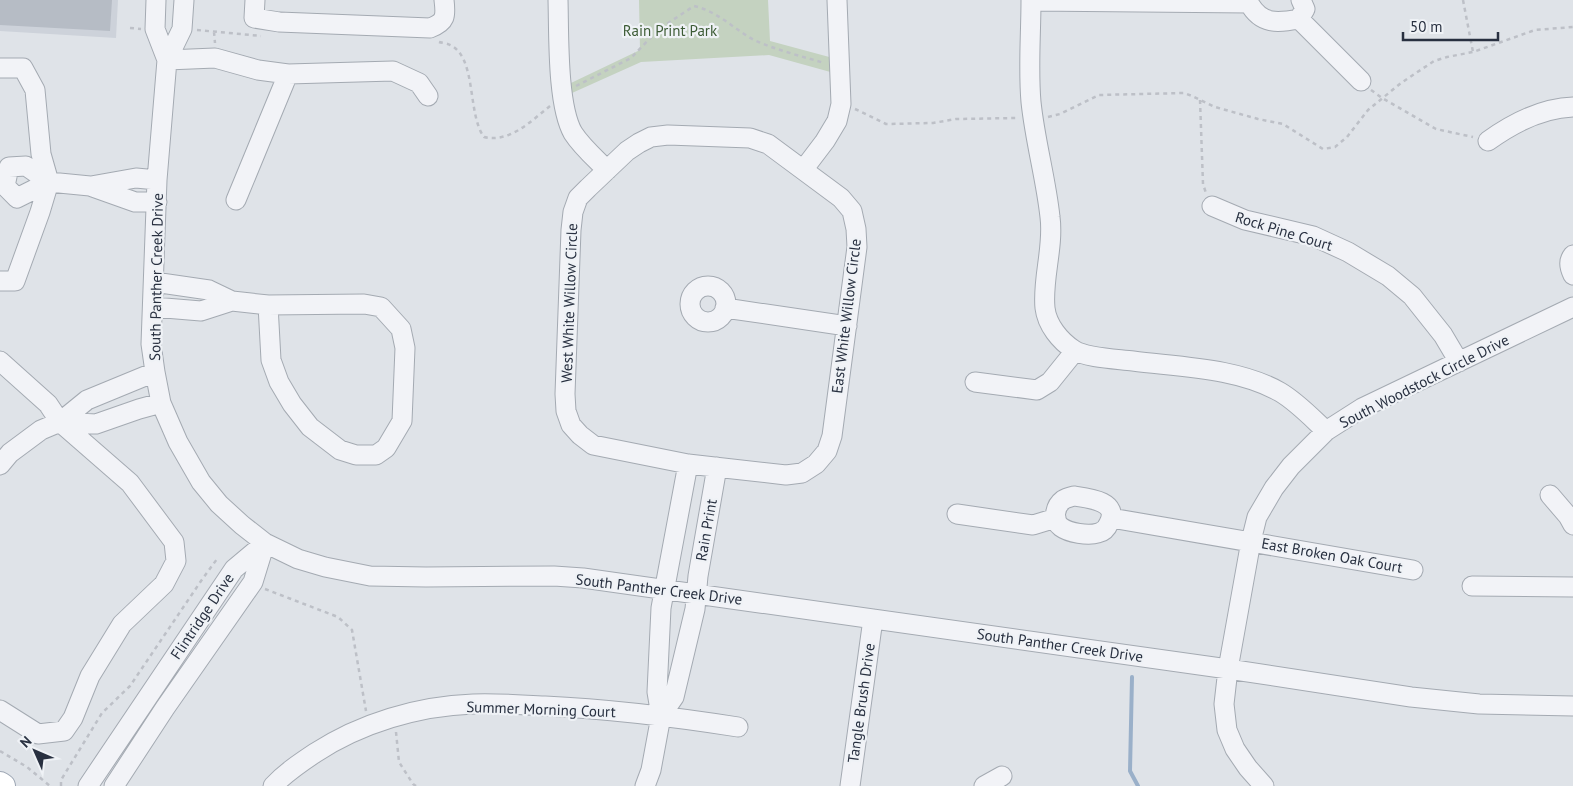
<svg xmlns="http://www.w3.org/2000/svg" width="1573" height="786" font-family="'PT Sans',sans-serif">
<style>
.built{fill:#cdd2da}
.green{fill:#c4d2c0}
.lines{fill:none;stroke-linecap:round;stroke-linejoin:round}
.stream{stroke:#9ab0c9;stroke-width:4}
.building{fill:#b6bcc5}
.minor-casing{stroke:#a4aab2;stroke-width:21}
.major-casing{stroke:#9ea7b4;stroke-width:26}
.path{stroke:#bdc0c7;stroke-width:2.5;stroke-dasharray:4 4;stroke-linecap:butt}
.minor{stroke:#f2f3f7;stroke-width:19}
.major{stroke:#fff;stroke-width:24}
.labels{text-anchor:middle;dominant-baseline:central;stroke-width:4.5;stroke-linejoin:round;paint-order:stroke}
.park-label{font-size:15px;fill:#3c5b35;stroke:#eff2f6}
.street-label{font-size:15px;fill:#283040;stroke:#eff2f6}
</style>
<rect width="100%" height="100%" fill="#dfe3e8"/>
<path class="built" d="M0 0H118L116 38 0 31Z"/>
<path class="green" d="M639 0H768L770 41 833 58 834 73 769 55 641 62 572 93 571 83 640 50Z"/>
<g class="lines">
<path class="stream" d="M1132 677 1130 771 1138 786"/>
</g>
<path class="building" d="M0 0H112L110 31 0 25Z"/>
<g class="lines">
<defs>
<path id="minor" d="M156 0 155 29 167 60
M184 0 182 29 167 60 157 180 151 344 155 372 161 403 178 442 201 482 219 504 242 525 265 543 298 559 325 567 370 576 426 577 554 576 583 578 1228 669 1411 697 1479 704 1573 706
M255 0 254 18 279 22 430 28C446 22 446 16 444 0
M558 0C559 34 557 105 573 133 582 147 595 158 607 170
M1031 0C1031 34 1028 68 1031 102 1035 141 1046 179 1050 217 1054 247 1042 279 1045 308 1047 325 1060 341 1074 350 1086 358 1118 359 1133 361 1180 367 1238 368 1280 392 1297 402 1311 417 1326 431
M1031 1 1249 3
M1249 3C1261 25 1278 23 1299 19L1305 9 1301 0
M1299 19 1361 81
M167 60 215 58 258 70 288 74 393 71 419 83 428 96
M0 68H23L35 90 41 154 49 182 90 186 135 202H157
M668 135 750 138 768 144 841 198 852 211 856 229 857 247 832 436 827 451 816 464 802 473 786 475 688 464 593 445 580 435 571 425 566 411 565 394 571 230 573 212 578 198 588 188 627 151 639 143 651 137Z
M1488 141C1513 123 1541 108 1573 107
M26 166 49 182 17 198 5 186 9 167Z
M803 170 825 141 837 121 841 104 837 0
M91 186 136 178 157 180
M236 200 288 74
M1212 206 1245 220 1313 236 1348 252 1388 276 1412 296 1443 335 1459 362
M1573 255C1568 261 1570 269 1573 275
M0 281H15L40 212 49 182
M154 282 209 290 232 301 268 305 364 304 381 307 401 329 405 348 402 421 386 448 376 455H356L340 450 310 427 292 404 279 382 271 360 268 305
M690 304a18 18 0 1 1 36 0a18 18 0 1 1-36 0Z
M153 307 201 311 232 301
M725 308 847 326
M0 361 48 404 60 422 130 483 174 542 176 561 164 584 122 624 90 676 73 718 64 731 38 734 0 710
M975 382 1037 390 1050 382 1075 351
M60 422 96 424 139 409 161 403
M0 465 10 453 41 430 60 422 87 400 155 372
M1550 495 1568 516 1573 525
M1074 496C1088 498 1120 501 1109 523 1107 528 1103 532 1098 533 1088 536 1069 533 1061 527 1052 520 1055 506 1063 500 1066 498 1070 497 1074 496Z
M957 514 1033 525 1056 518
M1111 518 1413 570
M1472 586 1573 587
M661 716 674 697 695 609 698 576 717 467
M88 786 234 569 265 543
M114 786 165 708 253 582 265 543
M273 786C285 773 300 763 315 753 361 723 418 706 473 704 497 703 521 705 545 706 610 709 674 717 738 727
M645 786 651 770 661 716 657 692 661 608 688 464
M850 786 873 619
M984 786 1002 776
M1264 786 1248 768 1235 749 1227 730 1224 704 1228 669 1251 541 1257 517 1274 488 1291 466 1326 431 1362 408 1573 307"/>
<path id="major" d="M0 784 3 786"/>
</defs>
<use href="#minor" class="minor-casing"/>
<use href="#major" class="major-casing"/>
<path class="path" d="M1463 0 1473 52
M130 28 141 29
M197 30 261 36
M214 32 215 43
M439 42C442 43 447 43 450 45 477 57 467 114 484 137 510 143 531 121 550 106
M576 86 631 58 659 29 694 6C717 11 734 29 754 40 776 50 801 56 824 63
M1371 90 1382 98 1436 129 1473 137
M1200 100 1203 184 1206 193
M855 109 886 124 933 123 956 119 1018 118
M1048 117 1060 114 1099 95 1184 93 1192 96 1215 107 1258 119 1283 124 1323 149 1335 147 1347 137 1368 110 1401 83 1434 61 1447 57 1473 52 1535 30 1573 27
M265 589 338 617 352 630 366 711
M396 732 399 762 413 784 416 786
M0 751 27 767 50 786
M61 786V780L102 713 130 686 201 581 217 559"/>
<use href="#minor" class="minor"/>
<use href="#major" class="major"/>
</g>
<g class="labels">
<g class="park-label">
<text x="670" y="30">Rain Print Park</text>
</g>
<g class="street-label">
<text transform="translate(1284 231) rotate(17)">Rock Pine Court</text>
<text transform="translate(156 277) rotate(-89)">South Panther Creek Drive</text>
<text transform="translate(569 303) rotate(-88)">West White Willow Circle</text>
<text transform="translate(846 316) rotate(-83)">East White Willow Circle</text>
<text transform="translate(1424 381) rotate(-27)">South Woodstock Circle Drive</text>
<text transform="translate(706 530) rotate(-80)">Rain Print</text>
<text transform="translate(1332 555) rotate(10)">East Broken Oak Court</text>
<text transform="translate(659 589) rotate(7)">South Panther Creek Drive</text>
<text transform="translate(202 616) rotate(-56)">Flintridge Drive</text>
<text transform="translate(1060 645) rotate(8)">South Panther Creek Drive</text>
<text transform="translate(861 703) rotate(-82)">Tangle Brush Drive</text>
<text transform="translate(541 709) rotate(2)">Summer Morning Court</text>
</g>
</g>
<g transform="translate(35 751) rotate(315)" stroke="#eff2f6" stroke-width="4" paint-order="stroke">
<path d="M0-4L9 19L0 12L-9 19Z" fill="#283040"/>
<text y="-8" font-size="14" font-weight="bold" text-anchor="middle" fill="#283040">N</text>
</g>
<path d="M1403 32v8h95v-8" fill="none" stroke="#283040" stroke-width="2.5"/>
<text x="1410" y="32" font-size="15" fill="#283040" stroke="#eff2f6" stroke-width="4" paint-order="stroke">50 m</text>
</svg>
